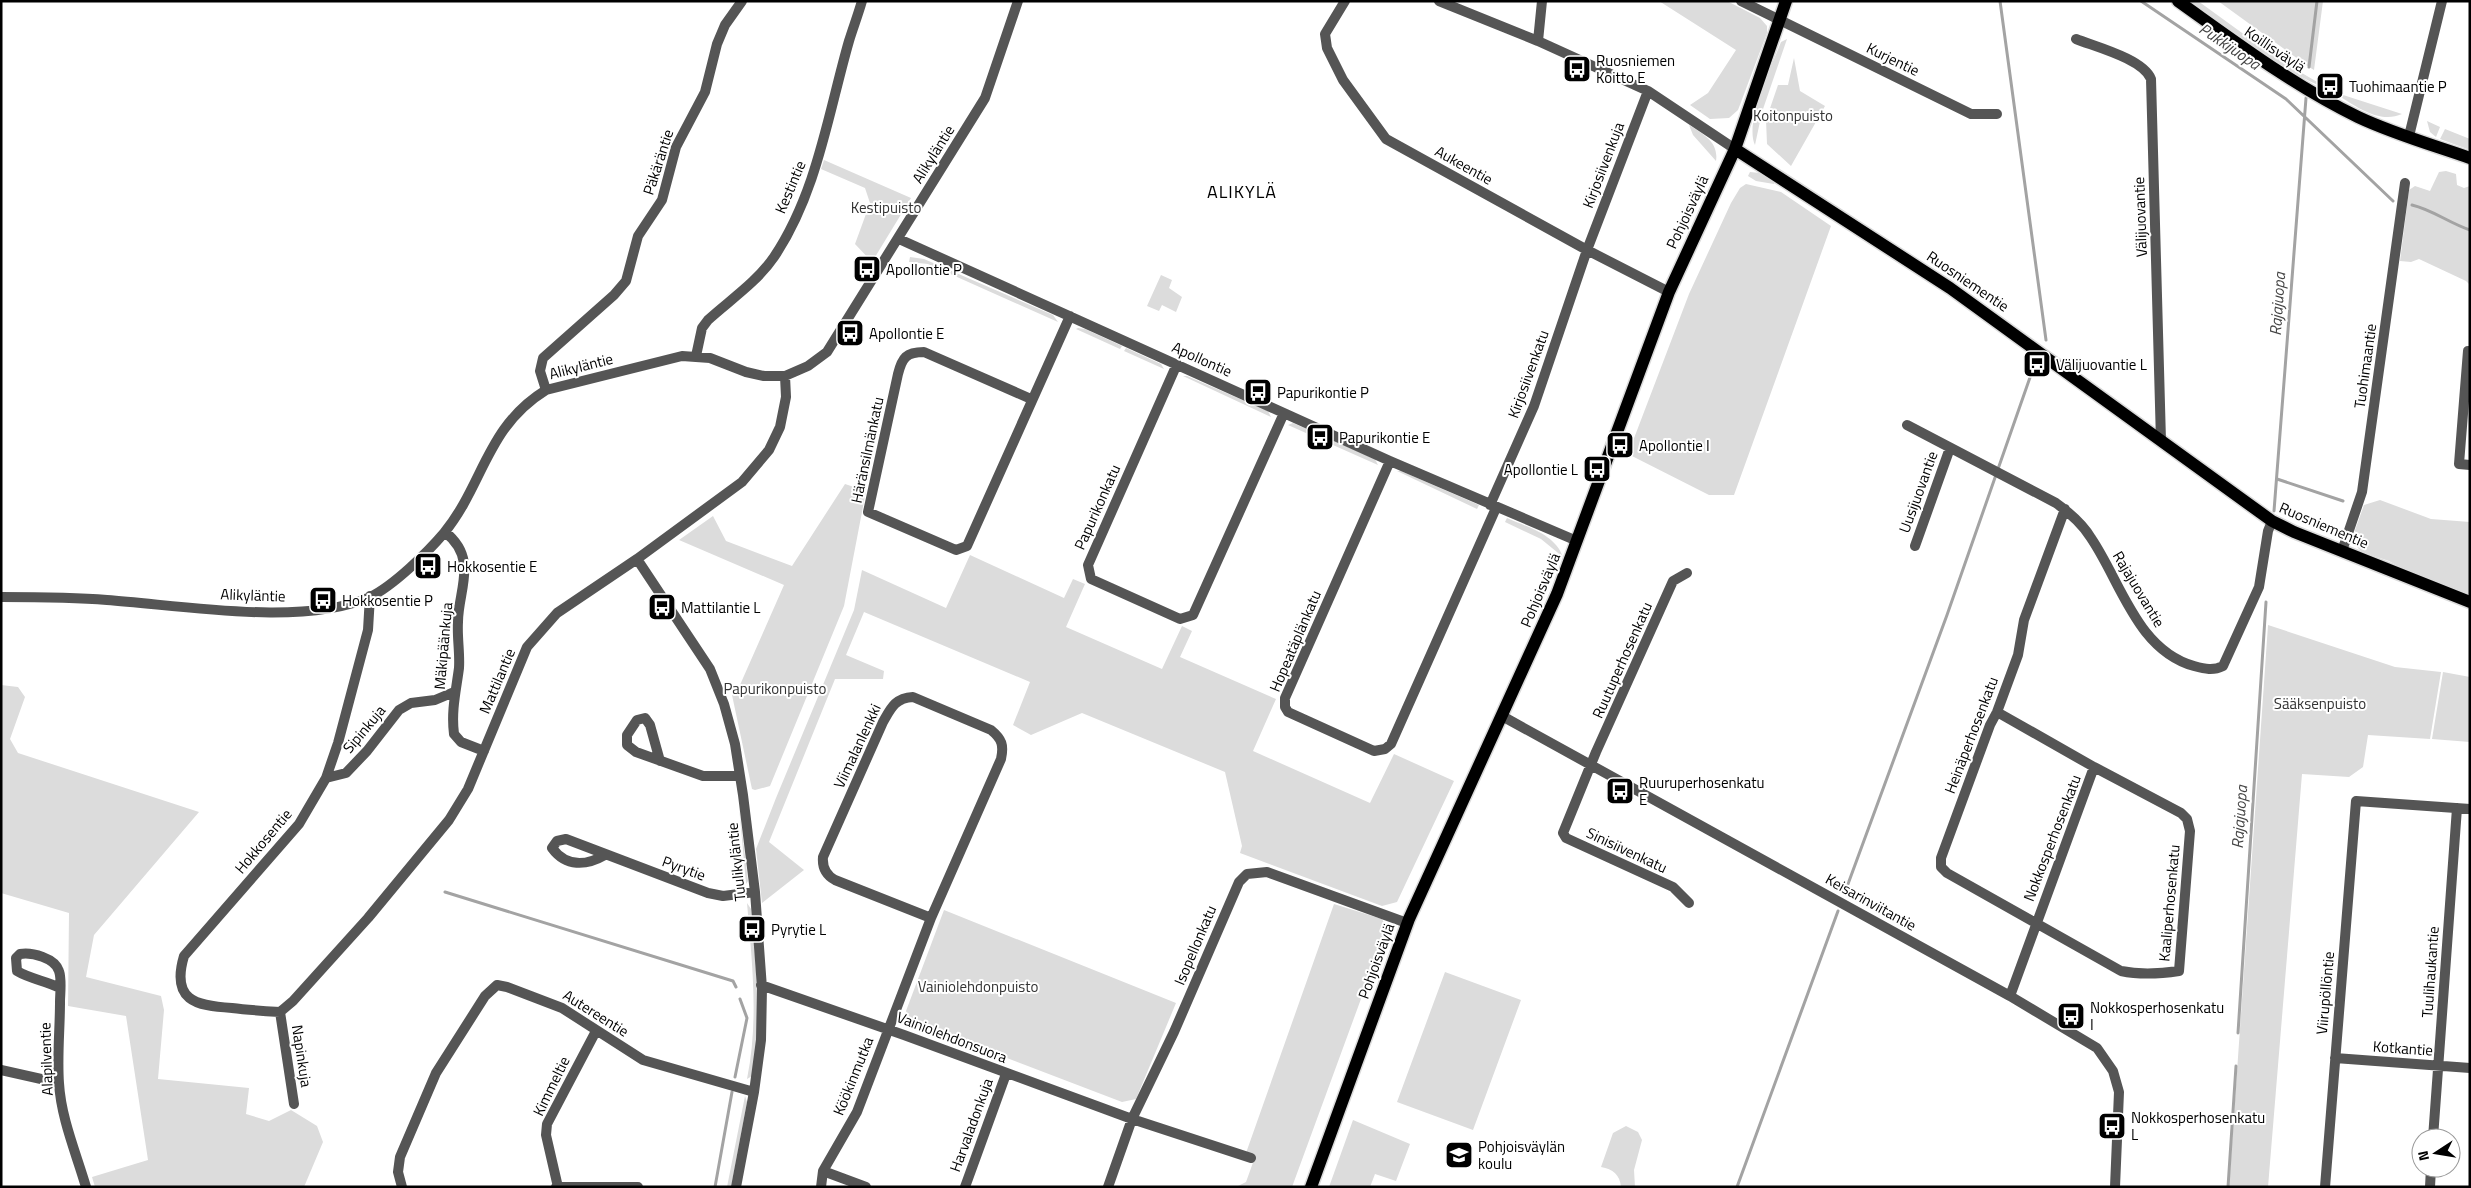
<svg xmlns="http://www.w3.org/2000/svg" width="2471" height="1188" font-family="'Titillium Web',sans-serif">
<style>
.green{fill:#dcdcdc}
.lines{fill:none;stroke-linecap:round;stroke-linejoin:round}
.stream{stroke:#a3a3a3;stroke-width:3}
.major-casing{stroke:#dbdbdb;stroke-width:15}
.minor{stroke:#555;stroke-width:10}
.major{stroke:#000;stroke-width:12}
.labels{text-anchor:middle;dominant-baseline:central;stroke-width:4;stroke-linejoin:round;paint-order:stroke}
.street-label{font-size:15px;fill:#000;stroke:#fff}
.poi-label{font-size:15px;fill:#000;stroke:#fff;text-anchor:start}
.park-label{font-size:15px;fill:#333;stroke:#fff}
.water-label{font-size:16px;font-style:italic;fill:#444;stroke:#fff}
.quarter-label{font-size:18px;letter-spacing:1px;fill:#000;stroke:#fff}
</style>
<rect width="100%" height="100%" fill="#fff"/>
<path class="green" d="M1659 1H1727L1760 18 1767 26V33L1738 110 1729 118 1710 119 1690 105 1708 93 1736 50Z
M2188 1H2198L2278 59 2319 83 2318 85C2271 64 2230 31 2188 1Z
M2218 1H2323L2314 70 2309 67Z
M1787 39 1762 112 1755 145C1744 122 1772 66 1781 42Z
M1794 58 1800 91 1825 106 1791 166 1767 144 1766 120 1778 85H1788Z
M2340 94 2402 114C2380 124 2356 107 2338 95Z
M2427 121 2440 127 2436 137 2430 132Z
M1689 125C1703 134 1719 142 1716 161L1693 135Z
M2445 129 2470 139V150L2440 139Z
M824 160 911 198 872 262 855 244 870 203 865 188 821 169Z
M2446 171 2456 174 2457 185 2464 188 2470 186V285L2466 281 2419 259 2411 262 2400 261 2409 190 2415 186 2430 191 2439 172Z
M1750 172 1760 173 1775 180 1774 184 1756 181 1748 176Z
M1746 184 1781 192 1831 226 1734 495H1709L1628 454 1689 294 1731 203 1740 188Z
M910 257 924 259 1053 315 1058 322 928 264 909 262Z
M1161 275 1172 280 1169 288 1182 297 1176 312 1162 305 1159 311 1147 306Z
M1078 328 1085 329 1122 346 1120 349 1076 329Z
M1126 348 1161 364 1164 369 1124 351Z
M1183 376H1187L1268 411 1271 417Z
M1293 423 1375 459 1378 465 1288 425Z
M1397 471H1401L1479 505 1477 509Z
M845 484 866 491 844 606 770 786 755 790 752 789 732 695 736 694 784 585 679 540 713 516 726 541 792 566Z
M2380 500 2431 519 2470 522V596L2410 573 2389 561 2362 552 2357 547 2354 538 2355 530 2364 505Z
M1507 518C1527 527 1555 534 1563 557L1541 539 1505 522Z
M970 555 1064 598 1073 579 1085 584 1066 627 1162 669 1182 626 1192 631 1180 657 1276 699 1253 751 1370 803 1394 754 1454 781 1397 902 1382 906 1240 853 1242 846 1225 772 1082 713 1031 735 1013 725 1030 682 864 612 846 655 884 671 883 679H835L769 842 804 870 762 903 756 849 776 798 854 610 862 570 946 608Z
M2268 625 2395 667 2441 672 2430 739 2368 735 2363 767 2349 777 2302 774 2268 1187H2229Z
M2443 672 2470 677V742L2432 739Z
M1 685 18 687 25 697 10 739 18 753 199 812 94 935 86 977 161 996 164 1010 158 1079 249 1088 246 1114 269 1121 291 1110 317 1126 323 1142 304 1187H95L92 1177 148 1160 126 1016 68 1006 69 913 1 893Z
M739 806 748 881 746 884Z
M747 903 751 909C756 965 762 1021 752 1076L747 1079C759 1020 752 962 747 903Z
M1334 904 1382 919 1387 928 1292 1187H1236L1246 1182 1255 1157 1246 1153Z
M944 910 1176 1003 1136 1099 1122 1102 910 1021 906 1011Z
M1445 972 1521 1000 1473 1130 1397 1102Z
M745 1096 747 1102 731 1187H727Z
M1353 1120 1410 1144 1396 1181 1375 1174 1370 1187H1329Z
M1626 1126 1638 1132 1642 1140 1634 1170 1635 1187H1621C1620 1175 1613 1169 1601 1167L1613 1133Z"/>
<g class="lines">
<path class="stream" d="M2000 1 2046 340
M2141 1 2286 99 2393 201
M2309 67 2317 1
M2412 205C2433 210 2449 223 2470 230
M2277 479 2343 501
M2274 511 2306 98
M1848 884 1947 615 2034 366
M445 892 733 981 736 987
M2238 1033 2266 602
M735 1077 747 1018 740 999
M715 1187 732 1092
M1737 1187 1838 911
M2228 1187 2236 1066"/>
<defs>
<path id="major" d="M2178 1C2237 43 2294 86 2358 117 2394 134 2433 145 2470 158
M1735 149 1950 288 2272 521 2294 532 2470 602
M1311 1187 1409 919 1557 594 1669 292 1735 149 1786 1"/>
</defs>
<use href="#major" class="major-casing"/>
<path class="minor" d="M1345 1 1325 34 1327 48 1343 80 1386 139 1587 250 1669 292
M1439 1 1538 41 1648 91 1735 149
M1741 1 1971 114H1997
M2076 39C2096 47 2143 59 2151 79L2161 441
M1538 41 1542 1
M2409 136 2442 1
M899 239 1390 461 1577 541
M2470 351H2468L2459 464 2470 465
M696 356 702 328 708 320C730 300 757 282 774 257 817 193 828 114 849 41 853 28 858 15 862 1
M1177 364 1088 565 1091 579 1180 619 1193 615 1284 413
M546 390 540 371 543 358 614 295 626 281 638 236 662 200 676 147 705 92 717 44 725 25 742 1
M1031 399 924 352C906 352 902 358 898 374L868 512 956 550 967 546 1070 316
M1907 425 2056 503C2070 513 2082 523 2091 538 2121 582 2137 650 2194 666 2205 669 2213 671 2223 666L2259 587 2268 531 2272 521
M1390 461 1285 698V707L1288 712 1374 751 1385 749 1391 744 1496 508
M1490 505 1534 406 1587 250 1648 91
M2065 509 2024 620 2018 655 1997 712 1990 725 1941 858V867L1947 873 2121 971C2140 975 2159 974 2179 971L2190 831 2187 819 2181 813 2094 767
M445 532C479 559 458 590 458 622 457 637 460 653 459 668 456 691 451 711 454 734L461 742 484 751
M1915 546 1950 448
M2342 551 2362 492 2405 183
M637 559 710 669 724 704 735 744 743 795 755 892 762 988 761 1040 754 1092 736 1187
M1687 573 1673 581 1596 752 1563 833 1566 838 1673 887 1689 903
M1 597C36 597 72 597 107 600 180 605 303 627 370 597 393 586 427 553 444 533 484 484 486 427 546 390L682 356 710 358 746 372 764 376H785L808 366 827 352 985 98 1018 1
M1997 712 2094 767 2010 996
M1502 716 2010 996 2097 1048 2113 1071 2119 1092 2115 1187
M660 761 650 725 645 718 637 720 627 735V745L636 752 703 776H740
M326 778 346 773 367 751 399 710 411 703 435 700 454 692
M605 855C586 866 566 867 552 848L557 841 566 839 708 893 723 896 755 892
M761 985 904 1035 1132 1119 1251 1158
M60 988C47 981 30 979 17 971L16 958 20 954C32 952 55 958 59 971 62 980 60 993 60 1002 60 1029 57 1056 59 1083 61 1118 76 1153 86 1187
M280 1012 293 1001 368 918 449 820 468 789 527 647 557 613 637 559 742 482 769 450 780 427 786 397 785 376
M280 1012C264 1011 248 1010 232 1008 195 1006 171 1000 184 956L299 824 326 778 338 743 368 630 370 596
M280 1012 294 1104
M2335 1058 2470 1068
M1 1070 59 1083
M2433 1138 2457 808
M823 1171 866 1187
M402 1187 398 1172 400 1157 436 1073 485 996 497 985 507 987 562 1008 643 1060 754 1092
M556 1187H638
M558 1187 546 1135 547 1124 596 1031
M821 1187 823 1171 857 1112 931 918 1001 759C1004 745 1002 739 991 730L913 697C895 698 891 708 883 722L823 857C822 868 826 875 835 880L931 918
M965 1187 1006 1074
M1108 1187 1132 1119 1174 1032 1239 882 1247 874 1267 872 1407 923
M2325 1187 2356 801 2470 809
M2430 1187 2431 1168"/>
<use href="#major" class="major"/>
</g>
<defs>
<symbol id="bus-square" viewBox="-11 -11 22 22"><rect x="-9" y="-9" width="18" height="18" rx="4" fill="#000" stroke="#fff"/><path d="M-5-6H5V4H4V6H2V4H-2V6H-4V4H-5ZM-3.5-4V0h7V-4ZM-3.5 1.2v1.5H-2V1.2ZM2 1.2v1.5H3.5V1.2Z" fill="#fff"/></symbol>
<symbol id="school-square" viewBox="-11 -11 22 22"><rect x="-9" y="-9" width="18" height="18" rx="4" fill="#000" stroke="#fff"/><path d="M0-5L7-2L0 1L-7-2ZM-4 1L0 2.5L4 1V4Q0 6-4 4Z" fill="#fff"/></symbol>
</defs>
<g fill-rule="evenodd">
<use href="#bus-square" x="1561" y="53" width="32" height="32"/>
<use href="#bus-square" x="2314" y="70" width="32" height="32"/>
<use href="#bus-square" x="851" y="253" width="32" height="32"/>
<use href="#bus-square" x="834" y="317" width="32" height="32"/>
<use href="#bus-square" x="2021" y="348" width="32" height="32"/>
<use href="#bus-square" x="1242" y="376" width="32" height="32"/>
<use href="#bus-square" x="1304" y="421" width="32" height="32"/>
<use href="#bus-square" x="1604" y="429" width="32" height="32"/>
<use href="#bus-square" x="1581" y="453" width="32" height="32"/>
<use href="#bus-square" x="412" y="550" width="32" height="32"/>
<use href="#bus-square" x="307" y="584" width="32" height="32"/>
<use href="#bus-square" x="646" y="591" width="32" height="32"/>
<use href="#bus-square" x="1604" y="775" width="32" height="32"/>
<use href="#bus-square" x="736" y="913" width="32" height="32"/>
<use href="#bus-square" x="2055" y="1000" width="32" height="32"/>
<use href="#bus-square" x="2096" y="1110" width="32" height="32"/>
<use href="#school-square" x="1443" y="1139" width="32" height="32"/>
</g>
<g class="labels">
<g class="street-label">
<text transform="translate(2275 49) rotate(34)">Koillisväylä</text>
<text transform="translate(1893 59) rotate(26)">Kurjentie</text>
<text transform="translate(933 154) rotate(-58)">Alikyläntie</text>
<text transform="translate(658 162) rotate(-72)">Päkäräntie</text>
<text transform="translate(1464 165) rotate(29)">Aukeentie</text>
<text transform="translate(1603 165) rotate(-69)">Kirjosiivenkuja</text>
<text transform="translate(790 187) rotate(-67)">Kestintie</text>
<text transform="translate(1687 212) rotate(-65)">Pohjoisväylä</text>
<text transform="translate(2140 217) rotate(-92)">Välijuovantie</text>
<text transform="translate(1968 281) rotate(34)">Ruosniementie</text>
<text transform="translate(1202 359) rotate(24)">Apollontie</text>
<text transform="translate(581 366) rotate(-14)">Alikyläntie</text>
<text transform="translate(2365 366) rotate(-82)">Tuohimaantie</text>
<text transform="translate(1528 374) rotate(-70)">Kirjosiivenkatu</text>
<text transform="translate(867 450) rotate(-78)">Häränsilmänkatu</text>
<text transform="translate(1918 492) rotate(-70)">Uusijuovantie</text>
<text transform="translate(1097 507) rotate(-66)">Papurikonkatu</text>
<text transform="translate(2324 525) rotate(23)">Ruosniementie</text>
<text transform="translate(2139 589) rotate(59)">Rajajuovantie</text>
<text transform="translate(1540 590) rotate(-67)">Pohjoisväylä</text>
<text transform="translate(253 595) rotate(2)">Alikyläntie</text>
<text transform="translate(1295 641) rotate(-67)">Hopeatäplänkatu</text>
<text transform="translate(443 646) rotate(-85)">Mäkipäänkuja</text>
<text transform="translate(1622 660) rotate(-66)">Ruutuperhosenkatu</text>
<text transform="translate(497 681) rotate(-67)">Mattilantie</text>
<text transform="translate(364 729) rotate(-50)">Sipinkuja</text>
<text transform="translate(1971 735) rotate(-69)">Heinäperhosenkatu</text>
<text transform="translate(857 746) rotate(-65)">Viimalanlenkki</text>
<text transform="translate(2052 838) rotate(-69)">Nokkosperhosenkatu</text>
<text transform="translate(263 841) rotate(-50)">Hokkosentie</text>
<text transform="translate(1627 850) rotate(25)">Sinisiivenkatu</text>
<text transform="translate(736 862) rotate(-96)">Tuulikyläntie</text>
<text transform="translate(684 868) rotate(20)">Pyrytie</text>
<text transform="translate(1871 902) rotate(29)">Keisarinviitantie</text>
<text transform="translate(2169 903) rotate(-85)">Kaaliperhosenkatu</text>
<text transform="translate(1195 945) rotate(-67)">Isopellonkatu</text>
<text transform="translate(1376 961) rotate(-70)">Pohjoisväylä</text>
<text transform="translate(2430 972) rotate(-86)">Tuulihaukantie</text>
<text transform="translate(2325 993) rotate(-85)">Viirupöllöntie</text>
<text transform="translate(596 1013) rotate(32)">Autereentie</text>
<text transform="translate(952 1037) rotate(21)">Vainiolehdonsuora</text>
<text transform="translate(2403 1048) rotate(4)">Kotkantie</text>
<text transform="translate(302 1056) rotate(81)">Napinkuja</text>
<text transform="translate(46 1059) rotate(-92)">Alapilventie</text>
<text transform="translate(853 1076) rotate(-68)">Köökinmutka</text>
<text transform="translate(551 1086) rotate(-64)">Kimmeltie</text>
<text transform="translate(971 1125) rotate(-70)">Harvaladonkuja</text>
</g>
<g class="poi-label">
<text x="1596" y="60">Ruosniemen<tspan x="1596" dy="17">Koitto E</tspan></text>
<text x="2349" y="86">Tuohimaantie P</text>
<text x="886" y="269">Apollontie P</text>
<text x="869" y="333">Apollontie E</text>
<text x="2056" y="364">Välijuovantie L</text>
<text x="1277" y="392">Papurikontie P</text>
<text x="1339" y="437">Papurikontie E</text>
<text x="1639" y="445">Apollontie I</text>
<text x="1578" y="469" text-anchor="end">Apollontie L</text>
<text x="447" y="566">Hokkosentie E</text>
<text x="342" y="600">Hokkosentie P</text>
<text x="681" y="607">Mattilantie L</text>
<text x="1639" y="782">Ruuruperhosenkatu<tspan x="1639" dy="17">E</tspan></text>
<text x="771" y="929">Pyrytie L</text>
<text x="2090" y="1007">Nokkosperhosenkatu<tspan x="2090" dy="17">I</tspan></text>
<text x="2131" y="1117">Nokkosperhosenkatu<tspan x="2131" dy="17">L</tspan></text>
<text x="1478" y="1146">Pohjoisväylän<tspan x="1478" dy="17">koulu</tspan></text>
</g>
<g class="park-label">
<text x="1793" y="115">Koitonpuisto</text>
<text x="886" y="207">Kestipuisto</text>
<text x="775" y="688">Papurikonpuisto</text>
<text x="2320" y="703">Sääksenpuisto</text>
<text x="978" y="986">Vainiolehdonpuisto</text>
</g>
<g class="water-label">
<text transform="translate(2230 46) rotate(34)">Pukkijuopa</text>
<text transform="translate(2277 304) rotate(-86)">Rajajuopa</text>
<text transform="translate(2239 817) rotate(-86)">Rajajuopa</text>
</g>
<g class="quarter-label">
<text x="1242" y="191">ALIKYLÄ</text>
</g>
</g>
<rect width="2471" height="1188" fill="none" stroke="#000000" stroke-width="5"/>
<g transform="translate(2436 1153) rotate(258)"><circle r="24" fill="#ffffff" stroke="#999999"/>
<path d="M0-4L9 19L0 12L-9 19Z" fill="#000000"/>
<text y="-8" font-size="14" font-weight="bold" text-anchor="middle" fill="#000000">N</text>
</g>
</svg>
